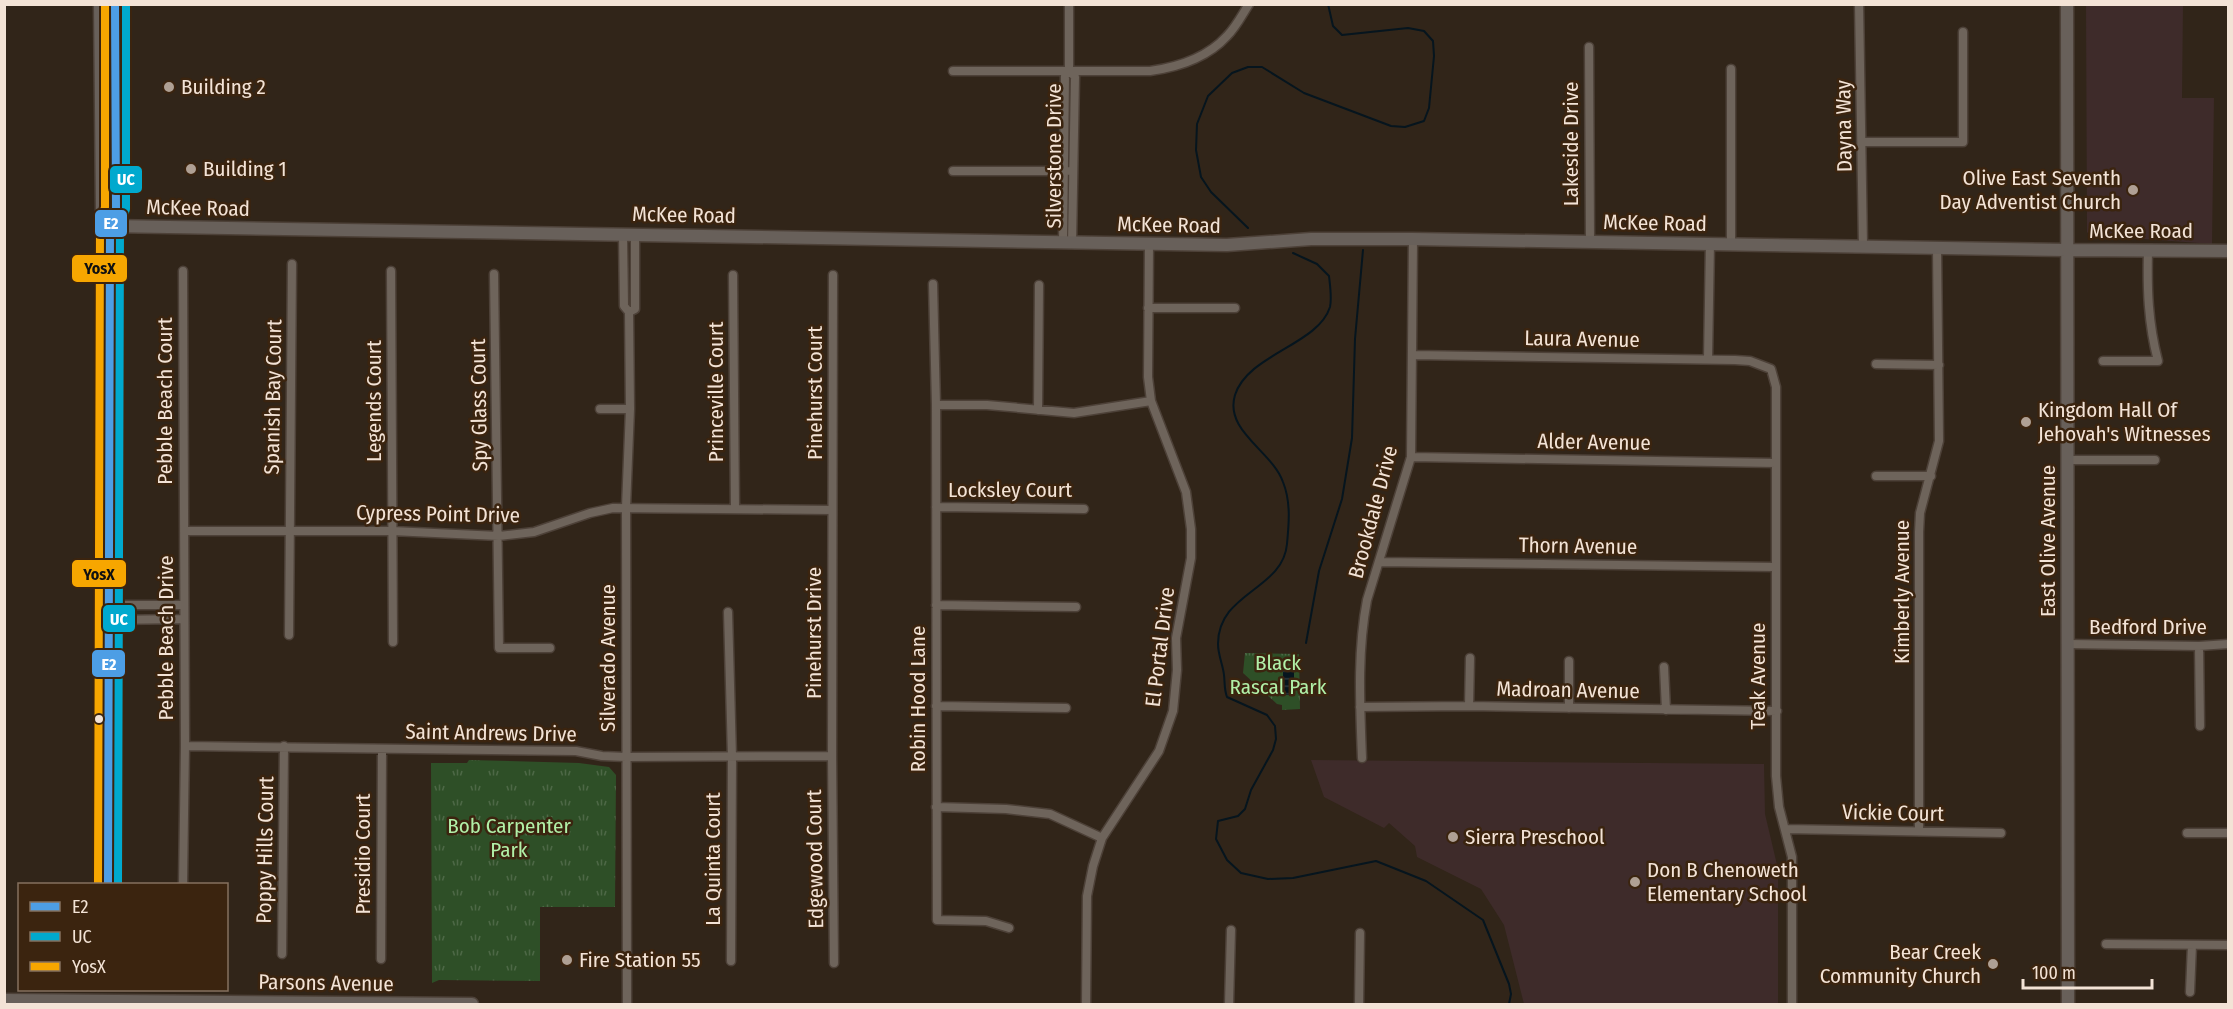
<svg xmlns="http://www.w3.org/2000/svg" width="2233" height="1009" font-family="'Fira Sans Condensed',sans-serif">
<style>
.education{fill:#3e2b2a}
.park{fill:url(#park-tufts)}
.water{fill:url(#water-rules)}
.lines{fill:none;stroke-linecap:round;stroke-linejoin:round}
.stream{stroke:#06151e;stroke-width:2}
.street-casing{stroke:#4d4138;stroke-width:11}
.secondary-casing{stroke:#4d4138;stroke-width:15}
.street{stroke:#6e645b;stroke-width:8}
.secondary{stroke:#68605a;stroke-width:12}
.bus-1-casing{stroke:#3b240f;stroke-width:12}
.bus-2-casing{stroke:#3b240f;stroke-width:12}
.bus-3-casing{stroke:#3b240f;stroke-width:12}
.bus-1{stroke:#4d9ee5;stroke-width:8}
.bus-2{stroke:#00a9ce;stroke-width:8}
.bus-3{stroke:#f7a600;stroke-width:8}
.poi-dot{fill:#afa094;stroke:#3b240f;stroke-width:2}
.bus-dot{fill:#f3e3d6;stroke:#3b240f;stroke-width:2}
.labels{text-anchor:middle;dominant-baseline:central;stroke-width:5;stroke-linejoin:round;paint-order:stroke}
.poi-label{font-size:21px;fill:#f3e3d6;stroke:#3b240f;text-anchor:start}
.street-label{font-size:21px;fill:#f3e3d6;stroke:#3b240f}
.park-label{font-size:21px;fill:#b1f0a8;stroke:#3b240f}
.line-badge{stroke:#3b240f;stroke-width:2}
.badge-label{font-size:16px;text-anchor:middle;font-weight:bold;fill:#fff}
.pale-badge-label{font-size:16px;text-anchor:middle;font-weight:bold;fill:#111}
</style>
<defs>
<pattern id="park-tufts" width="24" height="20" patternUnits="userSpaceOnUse" patternTransform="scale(1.5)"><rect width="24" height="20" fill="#2e4f27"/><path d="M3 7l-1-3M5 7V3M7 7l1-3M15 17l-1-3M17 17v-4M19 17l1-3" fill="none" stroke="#4d6846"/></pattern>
<pattern id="water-rules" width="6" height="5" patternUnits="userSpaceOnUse" patternTransform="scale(1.5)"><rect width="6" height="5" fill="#06151e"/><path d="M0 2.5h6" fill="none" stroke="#2b373e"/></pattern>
</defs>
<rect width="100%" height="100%" fill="#312519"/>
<path class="education" d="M2086 5H2183L2182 98H2214L2212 244 2090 235 2087 232Z
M1311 760 1764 764 1765 814 1778 869V1004H1524L1504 925 1481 889 1417 857 1415 846 1389 823 1384 828 1324 797Z"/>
<path class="park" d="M1245 653 1299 654 1300 709 1282 710V705L1277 704 1243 673Z
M469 760 579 763 609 767 616 775 615 907H540V981L439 980 432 983 431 763H467Z"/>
<path class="water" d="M1283 667H1294V695H1283Z"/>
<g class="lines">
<path class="stream" d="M1248 228 1211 192 1201 177 1196 150 1197 124 1208 96 1232 73 1248 67H1262L1304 93 1391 126 1405 127 1424 121 1429 108 1434 56 1433 41 1424 31 1408 28 1342 35 1333 26 1328 4
M1293 253 1317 264 1329 276C1330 285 1332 298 1330 307 1318 345 1248 354 1235 395 1224 431 1272 451 1283 482 1291 502 1289 523 1287 544 1283 590 1218 592 1218 644 1218 655 1223 665 1224 675 1225 683 1224 689 1227 697L1267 715 1275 726 1276 739 1273 750 1251 790 1245 809 1238 816 1218 821 1216 839 1227 860 1241 873 1268 879 1293 878 1376 861 1426 881 1483 920 1509 984 1511 994 1509 1004
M1306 643 1319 571 1342 499 1352 438 1355 339 1363 250"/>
<defs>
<path id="street" d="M1859 4 1863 246
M1589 47 1590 241
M1069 69 1075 77 1072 243
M1731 69V244
M953 71H1150C1179 67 1207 58 1227 36 1236 27 1242 15 1249 4
M1863 142H1963V32
M953 171H1067
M623 234 624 306 629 312 630 409 626 507 627 1004
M1063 242 1065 76 1069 69V4
M183 271 185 746 183 884
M391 271 393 642
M494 274 499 648H550
M733 275 735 509
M833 275 832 756 834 963
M933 284 936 405 937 920 986 921 1009 928
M1148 308H1235
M629 312 635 309V234
M1413 355 1735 360 1750 361 1771 369 1776 387V776L1779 807 1792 857V1004
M1708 359 1710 243
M2103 361H2158C2148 323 2147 288 2148 250
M1876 364 1939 365
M936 405H987L1074 413 1151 401
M600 409H630
M1038 410 1039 285
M1411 457 1776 463
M2067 460H2155
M1876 476H1931
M936 507 1084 509
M184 531H392L499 536 534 532 590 513 613 508 832 510
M1379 562 1776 567
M110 605H184
M936 605 1076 607
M728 612 732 757 731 961
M110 620 184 619
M289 635 292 264
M2068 644 2199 646 2228 644
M2199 646 2200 726
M1569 661V708
M1664 667 1666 710
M936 706 1066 708
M1469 706 1470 658
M1360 707 1469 706 1777 711
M185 746 576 751 602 756 626 757 832 756
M1362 758C1360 705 1357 652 1367 600L1411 457 1413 239
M936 807 1006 809 1050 814 1102 838
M1785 829 2001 833
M1919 831V532L1920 513 1939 441 1937 248
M2187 833H2228
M2106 944 2228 945
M282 954 284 746
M381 959 382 750
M2190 992 2192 945
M1086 1004 1087 896 1093 866 1102 838 1159 751 1173 711 1177 670 1176 638 1191 558V529L1186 492 1151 401 1148 377 1149 244
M1229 1004 1231 930
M1359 1004 1360 933"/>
<path id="secondary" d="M100 4 102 210 110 226
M2067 4 2068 1004
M110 226 1227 245 1311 239H1413L2066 250 2228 251
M108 884 110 226 116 209 115 4
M4 1000 472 1004"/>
</defs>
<use href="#street" class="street-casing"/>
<use href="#secondary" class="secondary-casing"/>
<use href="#street" class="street"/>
<use href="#secondary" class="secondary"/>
<defs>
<path id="bus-1" d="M108 884 110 226 116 209 115 4"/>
<path id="bus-2" d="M118 884 120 228 126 209V4"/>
<path id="bus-3" d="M98 884 100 226 105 207V4"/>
</defs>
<use href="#bus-1" class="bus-1-casing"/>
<use href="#bus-2" class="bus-2-casing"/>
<use href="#bus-3" class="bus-3-casing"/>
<use href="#bus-1" class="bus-1"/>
<use href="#bus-2" class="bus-2"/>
<use href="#bus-3" class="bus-3"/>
</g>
<g class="poi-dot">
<circle cx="169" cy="87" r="6"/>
<circle cx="191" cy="169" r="6"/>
<circle cx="2133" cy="190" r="6"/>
<circle cx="2026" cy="422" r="6"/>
<circle cx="1453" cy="837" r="6"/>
<circle cx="1635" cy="882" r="6"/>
<circle cx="567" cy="960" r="6"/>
<circle cx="1993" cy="964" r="6"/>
</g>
<circle class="bus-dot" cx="99" cy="719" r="5"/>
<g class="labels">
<g class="poi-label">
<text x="181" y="87">Building 2</text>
<text x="203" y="169">Building 1</text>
<text x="2121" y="178" text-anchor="end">Olive East Seventh<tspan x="2121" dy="24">Day Adventist Church</tspan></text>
<text x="2038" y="410">Kingdom Hall Of<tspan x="2038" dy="24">Jehovah's Witnesses</tspan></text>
<text x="1465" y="837">Sierra Preschool</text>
<text x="1647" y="870">Don B Chenoweth<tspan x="1647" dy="24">Elementary School</tspan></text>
<text x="1981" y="952" text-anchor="end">Bear Creek<tspan x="1981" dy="24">Community Church</tspan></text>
<text x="579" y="960">Fire Station 55</text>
</g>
<g class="street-label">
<text transform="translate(1844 126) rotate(-91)">Dayna Way</text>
<text transform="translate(1571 144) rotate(-90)">Lakeside Drive</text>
<text transform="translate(1054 156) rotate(-90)">Silverstone Drive</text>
<text transform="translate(198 208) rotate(1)">McKee Road</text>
<text transform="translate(684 215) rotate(1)">McKee Road</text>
<text transform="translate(1655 223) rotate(1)">McKee Road</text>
<text transform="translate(1169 225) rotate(1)">McKee Road</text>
<text x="2141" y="231">McKee Road</text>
<text transform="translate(1582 339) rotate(1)">Laura Avenue</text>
<text transform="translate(716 392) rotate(-90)">Princeville Court</text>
<text transform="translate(815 393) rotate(-90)">Pinehurst Court</text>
<text transform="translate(273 397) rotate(-89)">Spanish Bay Court</text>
<text transform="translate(165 401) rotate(-90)">Pebble Beach Court</text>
<text transform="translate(374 401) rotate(-90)">Legends Court</text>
<text transform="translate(479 405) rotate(-91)">Spy Glass Court</text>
<text transform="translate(1594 442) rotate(1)">Alder Avenue</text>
<text x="1010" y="490">Locksley Court</text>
<text transform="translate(1373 512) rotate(-75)">Brookdale Drive</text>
<text transform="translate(438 514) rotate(1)">Cypress Point Drive</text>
<text transform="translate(2048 541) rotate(-90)">East Olive Avenue</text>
<text transform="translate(1578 546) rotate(1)">Thorn Avenue</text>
<text transform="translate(1902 592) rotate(-90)">Kimberly Avenue</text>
<text x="2148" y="627">Bedford Drive</text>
<text transform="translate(814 633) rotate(-90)">Pinehurst Drive</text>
<text transform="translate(166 638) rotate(-90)">Pebble Beach Drive</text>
<text transform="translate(1160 647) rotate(-83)">El Portal Drive</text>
<text transform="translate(608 658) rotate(-90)">Silverado Avenue</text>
<text transform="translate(1758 676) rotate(-90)">Teak Avenue</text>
<text transform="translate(1568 690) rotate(1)">Madroan Avenue</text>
<text transform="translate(918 699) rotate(-90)">Robin Hood Lane</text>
<text transform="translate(491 733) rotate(1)">Saint Andrews Drive</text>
<text transform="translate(1893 813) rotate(1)">Vickie Court</text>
<text transform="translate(265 850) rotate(-89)">Poppy Hills Court</text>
<text transform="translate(363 854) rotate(-90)">Presidio Court</text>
<text transform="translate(713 859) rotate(-90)">La Quinta Court</text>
<text transform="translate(815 859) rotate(-91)">Edgewood Court</text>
<text transform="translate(326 983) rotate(1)">Parsons Avenue</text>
</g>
<g class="park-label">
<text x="1278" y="663">Black<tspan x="1278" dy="24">Rascal Park</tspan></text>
<text x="509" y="826">Bob Carpenter<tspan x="509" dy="24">Park</tspan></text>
</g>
</g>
<g class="line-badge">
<rect x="109" y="165" width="34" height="29" rx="6" fill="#00a9ce"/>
<rect x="94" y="209" width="34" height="29" rx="6" fill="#4d9ee5"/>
<rect x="71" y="254" width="57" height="29" rx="6" fill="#f7a600"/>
<rect x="71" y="559" width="56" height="29" rx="6" fill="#f7a600"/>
<rect x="102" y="604" width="34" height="29" rx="6" fill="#00a9ce"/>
<rect x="91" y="649" width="35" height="29" rx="6" fill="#4d9ee5"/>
</g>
<g class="badge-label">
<text x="126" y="185">UC</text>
<text x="111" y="229">E2</text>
<text x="119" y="625">UC</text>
<text x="109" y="670">E2</text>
</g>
<g class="pale-badge-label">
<text x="100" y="274">YosX</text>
<text x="99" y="580">YosX</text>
</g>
<rect width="2233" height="1009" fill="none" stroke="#f3e3d6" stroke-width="12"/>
<rect x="18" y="883" width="210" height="108" fill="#3b240f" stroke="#85705f" stroke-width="1.5"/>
<rect x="30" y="902" width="30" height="9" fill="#4d9ee5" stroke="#85705f" stroke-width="1.5"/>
<text x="72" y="913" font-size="18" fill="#f3e3d6">E2</text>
<rect x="30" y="932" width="30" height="9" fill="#00a9ce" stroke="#85705f" stroke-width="1.5"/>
<text x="72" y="943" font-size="18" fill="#f3e3d6">UC</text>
<rect x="30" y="962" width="30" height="9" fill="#f7a600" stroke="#85705f" stroke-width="1.5"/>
<text x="72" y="973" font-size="18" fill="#f3e3d6">YosX</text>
<path d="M2023 979v9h129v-9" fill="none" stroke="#f3e3d6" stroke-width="3"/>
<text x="2032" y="979" font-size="18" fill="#f3e3d6" stroke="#3b240f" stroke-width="4.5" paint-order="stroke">100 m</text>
</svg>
